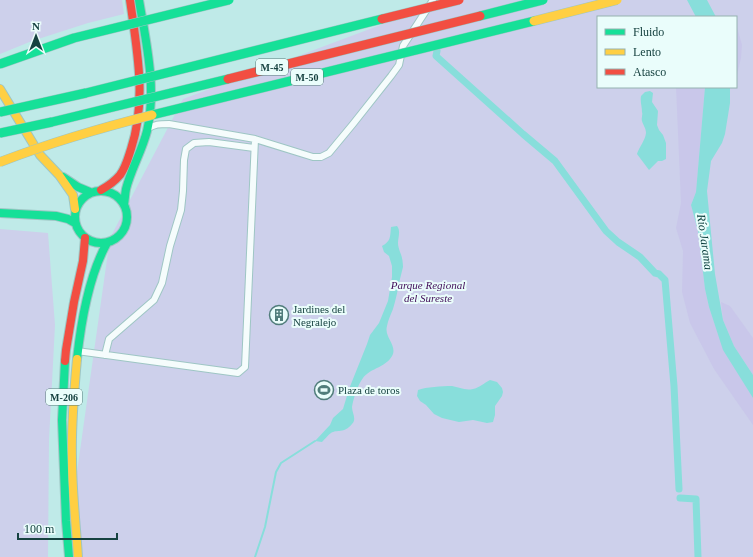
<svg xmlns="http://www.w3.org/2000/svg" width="753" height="557" font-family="'Times New Roman',serif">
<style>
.green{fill:#cdd0eb;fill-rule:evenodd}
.forest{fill:#c9c7ea}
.water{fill:#88dedb}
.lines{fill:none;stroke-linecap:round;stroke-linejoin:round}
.stream{stroke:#88dedb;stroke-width:2}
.canal{stroke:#88dedb;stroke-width:7}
.street-casing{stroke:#9ec6c4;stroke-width:8}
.fast-casing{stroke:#9ec6c4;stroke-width:10}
.slow-casing{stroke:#9ec6c4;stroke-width:10}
.jam-casing{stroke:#9ec6c4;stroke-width:10}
.street{stroke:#f5fcfc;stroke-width:6}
.fast{stroke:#16e098;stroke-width:8}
.slow{stroke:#ffcf43;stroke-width:8}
.jam{stroke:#f24e42;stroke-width:8}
.fast-bridge-casing{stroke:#9ec6c4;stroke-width:10;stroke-linecap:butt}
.slow-bridge-casing{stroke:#9ec6c4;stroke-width:10;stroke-linecap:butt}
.jam-bridge-casing{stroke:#9ec6c4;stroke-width:10;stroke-linecap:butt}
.fast-bridge{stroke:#16e098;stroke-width:9}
.slow-bridge{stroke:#ffcf43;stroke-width:9}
.jam-bridge{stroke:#f24e42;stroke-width:9}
.labels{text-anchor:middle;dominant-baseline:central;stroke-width:4;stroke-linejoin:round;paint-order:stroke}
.shield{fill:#eafdfb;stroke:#567a78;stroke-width:1}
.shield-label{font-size:10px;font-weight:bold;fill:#164240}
.park-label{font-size:11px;font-style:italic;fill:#410d59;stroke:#eafdfb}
.poi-label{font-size:11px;fill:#164240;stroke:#eafdfb;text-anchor:start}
.water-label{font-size:12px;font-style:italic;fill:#053a38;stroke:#eafdfb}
</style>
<rect width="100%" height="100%" fill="#bfeae8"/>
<path class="green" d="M0 0H122L124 14 88 23 32 41 0 54Z
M447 0H753V557H69L66 550 110 238 183 99ZM598 17H736V87H598Z
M0 229 48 233 55 325 49 440 48 557H0Z"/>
<path class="forest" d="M736 27H737L742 45 741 58 736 79Z
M676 87H705L696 192 691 205 698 231 705 289 709 307 718 334 753 398V425L714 369 690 323 682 292 683 251 676 228 681 203Z
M721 302 730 306 753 338V375L734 346 723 320Z"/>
<path class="water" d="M687 0H707L716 17H696Z
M705 87H730V103L725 134 722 143 711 161 707 191 715 274 723 320 734 346 753 375V398L723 350 709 307 705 289 698 231 691 205 696 192Z
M650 91 653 93 652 102 658 111 657 125 659 130 663 135 666 143V159L662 161H658L649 170 637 154C639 147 645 141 646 133 646 128 643 125 642 121 641 118 643 115 642 112 642 106 640 102 641 96L645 92Z
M397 226C401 231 398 237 398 243 398 246 399 249 400 252 402 256 403 262 403 267 402 271 401 275 400 279 398 289 396 299 393 309 391 314 388 320 387 326 384 337 396 344 393 354 388 367 370 368 363 378 358 384 353 400 352 407 352 413 357 419 352 424 344 434 337 429 331 433 328 435 325 439 322 442L315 441 330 425 333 418 343 409 349 389 367 344 370 335 379 323 388 301 392 277V266L389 256 384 252 382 246C391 241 390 237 391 227Z
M490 380 497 382 502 388 503 392 502 396 495 406V415L493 422 487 423 473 420 459 422 442 418 434 414 426 405 420 401 417 396 418 390C426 387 442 386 452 386 459 387 465 391 473 389 479 388 484 383 490 380Z"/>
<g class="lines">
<path class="stream" d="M255 557 265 527 276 472 281 463 315 441"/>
<path class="canal" d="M437 51 436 56 523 134 555 161 606 231 618 242 640 257 655 273 659 274 665 280 674 386 679 489
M680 498 696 499 698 557"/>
<defs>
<path id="street" d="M255 139 313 157H321L329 153 353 124 391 76 399 65 403 46 433 0
M77 351 238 373 245 367 255 139 169 124C159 124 155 124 147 129
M105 355 109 339 154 300 162 283 170 246 181 210 183 191 184 160 186 149 194 143 209 142 254 148"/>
<path id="fast" d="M63 177 78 187 90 192
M75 217a26 26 0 1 1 52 0a26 26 0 1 1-52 0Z
M124 204C125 199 125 194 126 189 131 169 142 151 147 131 157 88 146 42 139 0
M0 213 56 216 68 219 75 223
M77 359C81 322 89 275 107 243
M65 361 62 420 66 521 69 557"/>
<path id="slow" d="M0 89 40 155 59 175 73 195 75 209
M77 359C74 392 71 426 72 459 72 492 76 524 78 557"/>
<path id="jam" d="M101 190C108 186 115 181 120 175 126 167 128 158 131 149 147 100 137 50 130 0
M65 361 66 350 74 302 83 261 85 238"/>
</defs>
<use href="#street" class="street-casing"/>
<use href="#fast" class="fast-casing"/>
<use href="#slow" class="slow-casing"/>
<use href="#jam" class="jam-casing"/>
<use href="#street" class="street"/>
<use href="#fast" class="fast"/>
<use href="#slow" class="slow"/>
<use href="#jam" class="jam"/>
<defs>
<path id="fast-bridge" d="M480 16 543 0
M0 64 74 38 229 0
M0 112 86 93 382 19
M152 115 534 21
M0 133 52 122 228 79"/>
<path id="slow-bridge" d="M534 21 617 0
M0 162C50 143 100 128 152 115"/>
<path id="jam-bridge" d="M382 19 459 0
M228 79 480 16"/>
</defs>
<use href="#fast-bridge" class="fast-bridge-casing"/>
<use href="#slow-bridge" class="slow-bridge-casing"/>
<use href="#jam-bridge" class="jam-bridge-casing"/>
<use href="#fast-bridge" class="fast-bridge"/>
<use href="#slow-bridge" class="slow-bridge"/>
<use href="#jam-bridge" class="jam-bridge"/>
</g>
<defs>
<symbol id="building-ring" viewBox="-11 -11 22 22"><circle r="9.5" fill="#eafdfb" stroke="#517d7b" stroke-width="1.5"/><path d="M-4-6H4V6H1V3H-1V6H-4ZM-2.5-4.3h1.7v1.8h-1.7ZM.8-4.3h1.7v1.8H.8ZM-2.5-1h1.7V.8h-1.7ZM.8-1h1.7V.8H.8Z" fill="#517d7b"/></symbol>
<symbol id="stadium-ring" viewBox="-11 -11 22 22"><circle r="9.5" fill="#eafdfb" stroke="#517d7b" stroke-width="1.5"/><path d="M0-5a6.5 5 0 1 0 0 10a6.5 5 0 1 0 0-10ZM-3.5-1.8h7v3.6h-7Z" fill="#517d7b"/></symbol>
</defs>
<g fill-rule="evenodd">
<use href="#building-ring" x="268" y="304" width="22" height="22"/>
<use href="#stadium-ring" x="313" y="379" width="22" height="22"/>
</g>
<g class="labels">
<g class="shield">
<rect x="256" y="59" width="32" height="16" rx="3"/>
<rect x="291" y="69" width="32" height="16" rx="3"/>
<rect x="46" y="389" width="36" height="16" rx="3"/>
</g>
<g class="shield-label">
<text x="272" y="67">M-45</text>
<text x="307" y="77">M-50</text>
<text x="64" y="397">M-206</text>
</g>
<g class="park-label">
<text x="428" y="285">Parque Regional<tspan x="428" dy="13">del Sureste</tspan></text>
</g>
<g class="poi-label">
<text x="293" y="309">Jardines del<tspan x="293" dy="13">Negralejo</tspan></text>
<text x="338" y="390">Plaza de toros</text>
</g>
<g class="water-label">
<text transform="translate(705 242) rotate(82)">Río Jarama</text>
</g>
</g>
<rect x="597" y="16" width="140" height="72" fill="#eafdfb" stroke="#95b2b0"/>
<rect x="605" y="29" width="20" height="6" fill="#16e098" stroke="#95b2b0"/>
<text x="633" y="36" font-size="12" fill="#164240">Fluido</text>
<rect x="605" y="49" width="20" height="6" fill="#ffcf43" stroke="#95b2b0"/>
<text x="633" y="56" font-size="12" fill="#164240">Lento</text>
<rect x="605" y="69" width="20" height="6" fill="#f24e42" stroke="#95b2b0"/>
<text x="633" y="76" font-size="12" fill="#164240">Atasco</text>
<g transform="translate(36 36)" stroke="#eafdfb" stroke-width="3" paint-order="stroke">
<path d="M0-3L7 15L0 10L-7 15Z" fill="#164240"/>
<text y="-6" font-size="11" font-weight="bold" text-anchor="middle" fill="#164240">N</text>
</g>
<path d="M18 533v6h99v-6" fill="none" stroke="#164240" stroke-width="2"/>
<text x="24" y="533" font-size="12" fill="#164240" stroke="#eafdfb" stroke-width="3" paint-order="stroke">100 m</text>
</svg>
